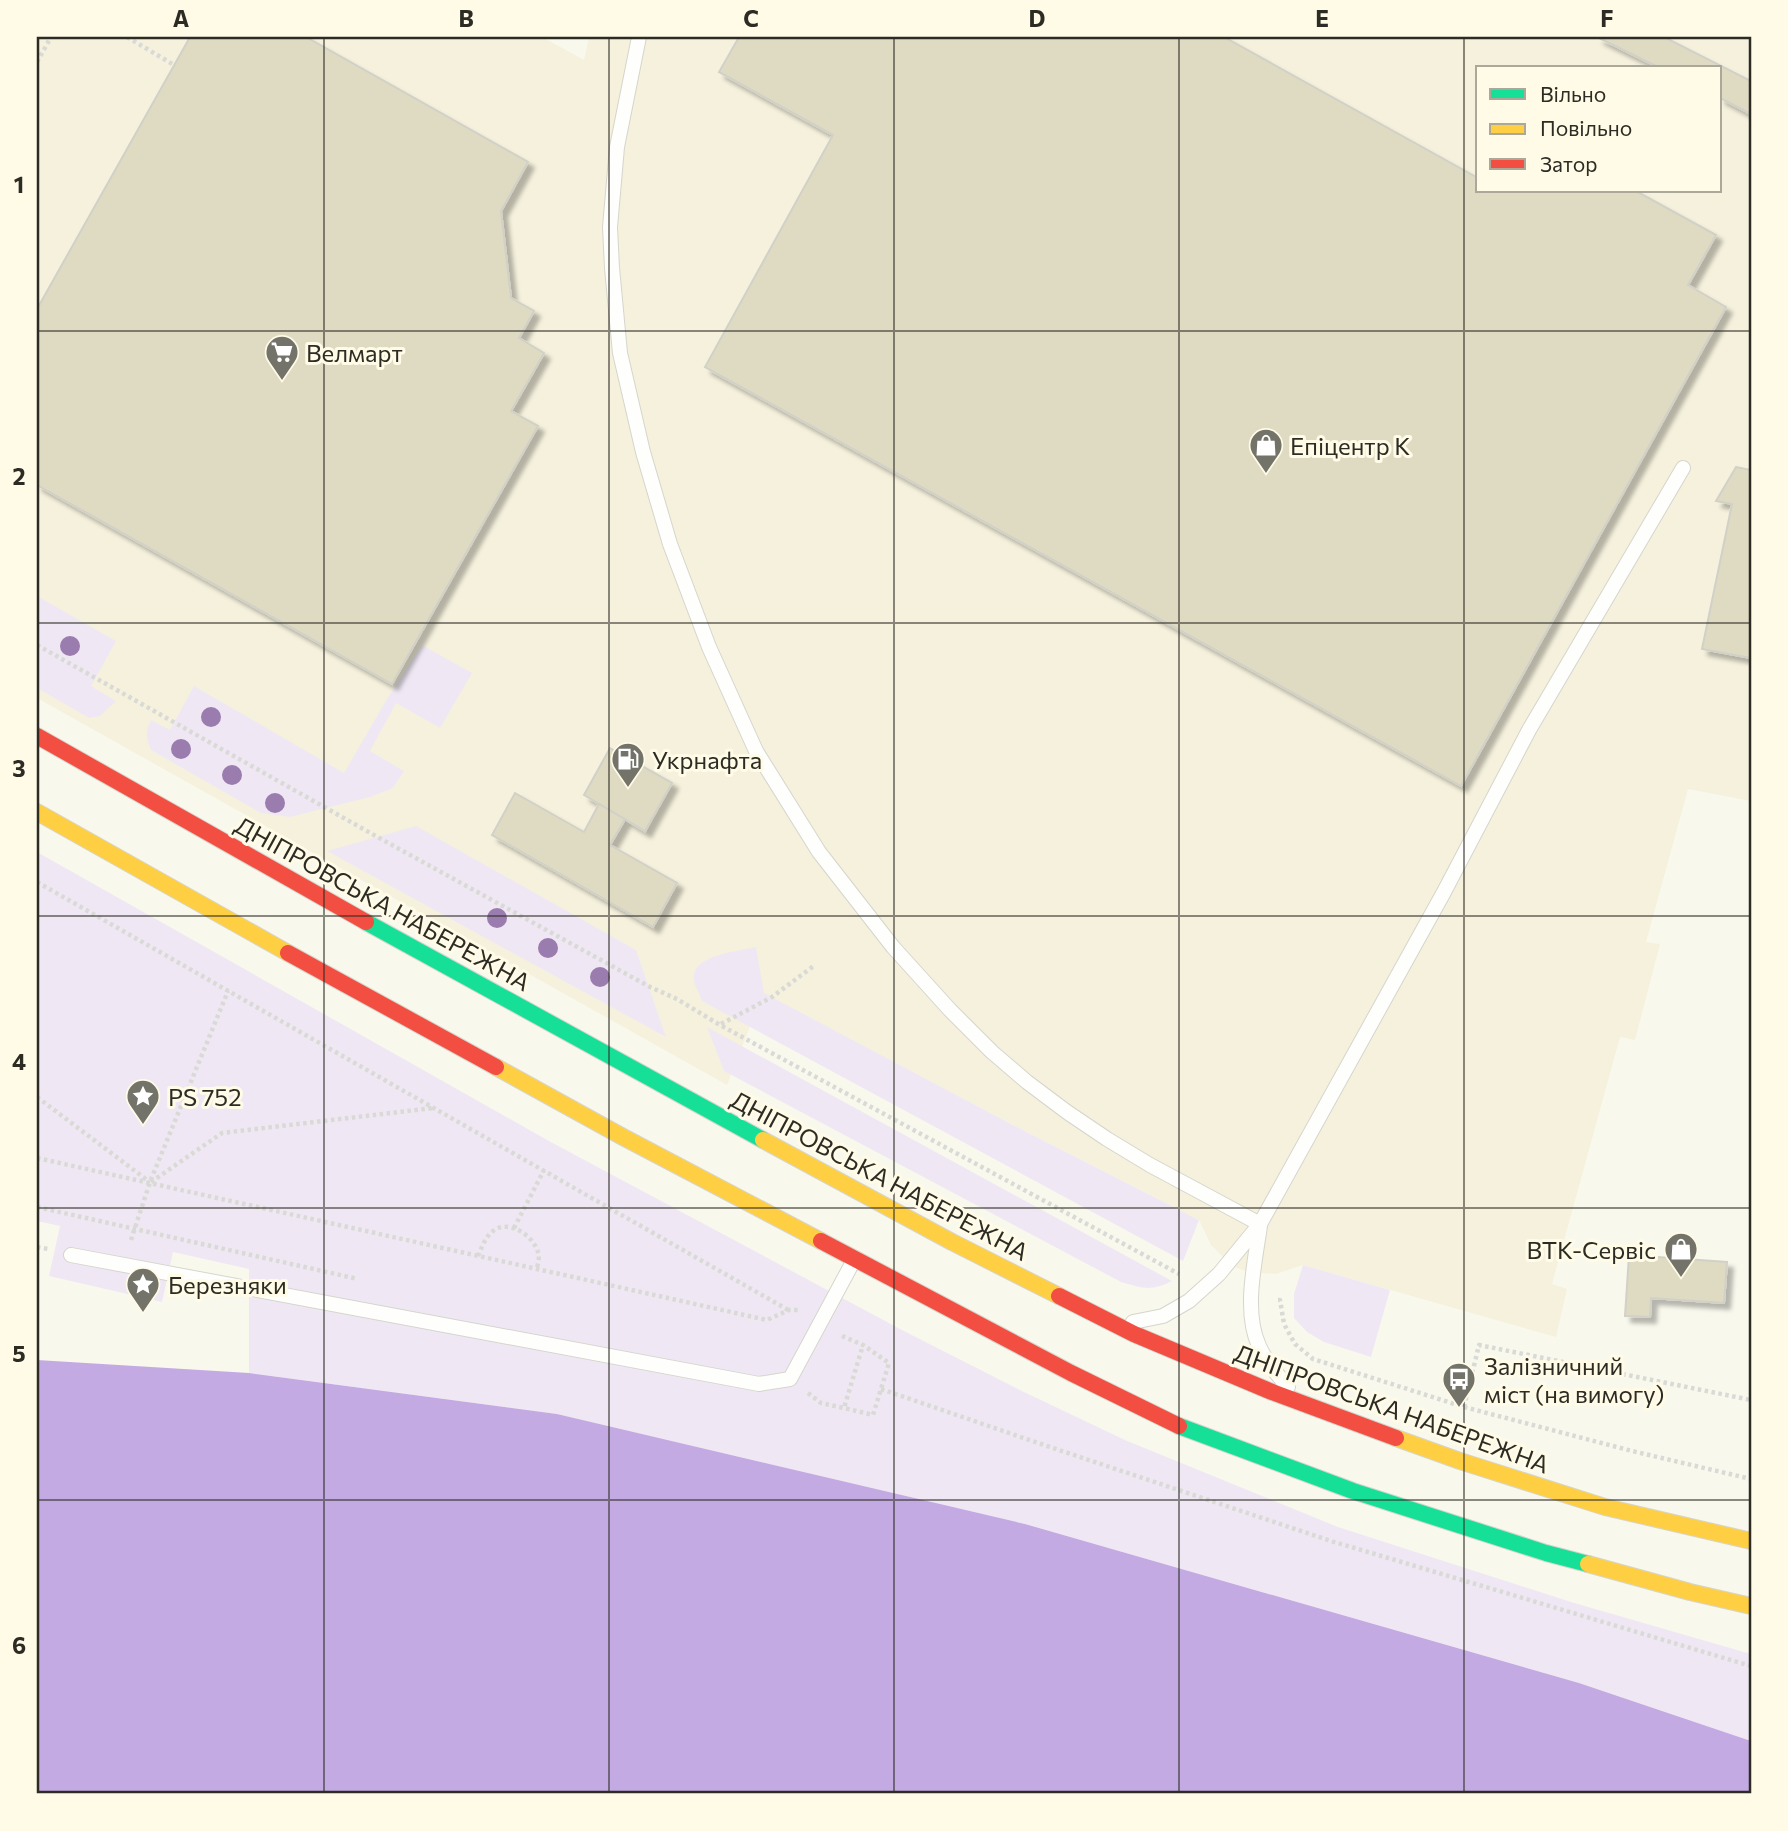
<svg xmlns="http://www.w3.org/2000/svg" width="1788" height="1831" font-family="Commissioner,sans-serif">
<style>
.built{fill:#f5f1dd;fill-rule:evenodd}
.green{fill:#efe8f4}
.water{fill:#c4aae2}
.building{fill:#dfdac2;stroke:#d2d1c8;stroke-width:2;filter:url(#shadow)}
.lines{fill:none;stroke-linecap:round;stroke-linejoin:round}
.lane-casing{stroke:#d6d5cc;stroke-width:16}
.fast-casing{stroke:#d6d5cc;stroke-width:18}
.slow-casing{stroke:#d6d5cc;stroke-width:18}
.jam-casing{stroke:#d6d5cc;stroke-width:18}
.path{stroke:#d9d9d5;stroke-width:4.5;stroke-dasharray:3.5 3.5;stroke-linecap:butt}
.lane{stroke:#fefefc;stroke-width:14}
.fast{stroke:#16e098;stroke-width:16}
.slow{stroke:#ffcf43;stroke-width:16}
.jam{stroke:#f24e42;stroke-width:16}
.tree{fill:#9a7cae}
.grid{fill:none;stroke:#2d2c24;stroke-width:2;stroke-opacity:0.55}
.labels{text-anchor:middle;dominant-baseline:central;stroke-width:6;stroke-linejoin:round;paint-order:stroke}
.poi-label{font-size:24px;fill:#2d2c24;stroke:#fffbe7;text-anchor:start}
.street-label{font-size:24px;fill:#2d2c24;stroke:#fffbe7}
.neatline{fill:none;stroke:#2d2c24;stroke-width:2.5}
.grid-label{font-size:23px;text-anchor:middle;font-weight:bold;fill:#2d2c24}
</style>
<defs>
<filter id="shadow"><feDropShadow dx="6" dy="6" stdDeviation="2" flood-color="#0004"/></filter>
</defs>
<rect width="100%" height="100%" fill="#f9f8ed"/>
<path class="built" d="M39 37H542L584 60 589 37H1751V801L1688 789 1646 942 1660 944 1635 1040 1620 1037 1552 1284 1567 1289 1556 1337 1303 1265 1276 1274 1248 1272 1232 1266 1211 1245 1199 1220 1013 1125 763 993 727 1085 37 698V41ZM1478 68H1720V191H1478Z"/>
<path class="green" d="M37 596 116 641 91 686 116 701 100 716 89 718 37 688Z
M422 645 472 673 440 728 396 703 370 751 404 771 393 788 370 797 290 817 261 813 151 750C146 738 145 732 151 720L170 730 194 686 344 773 387 699Z
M416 826 636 950 666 1037 327 851Z
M37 852 549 1141 902 1330 1024 1392 1125 1440 1338 1527 1571 1602 1751 1654V1741L1579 1683 1025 1524 557 1414 249 1373V1269L173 1252 162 1302 49 1276 60 1226 37 1221Z
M756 947 764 993 1013 1125 1199 1220 1183 1261 702 1001C700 995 695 987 694 981 689 955 739 951 756 947Z
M707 1027 1172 1281C1150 1292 1143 1288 1121 1282L724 1071Z
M1303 1265 1390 1290 1371 1357 1324 1342 1307 1332 1294 1318V1294Z"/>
<path class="water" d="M37 1360 249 1373 557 1414 1025 1524 1579 1683 1751 1741V1794H37Z"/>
<path class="building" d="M190 37H306L528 162 501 211 511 298 534 311 519 338 544 353 511 411 538 426 392 684 37 485V309Z
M739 37H1224L1478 178V191H1636L1716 235 1688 285 1726 307 1461 786 705 367 833 135 719 72Z
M1597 37H1664L1751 81V114L1720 98V68H1660Z
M1736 467 1751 470V658L1702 649 1732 504 1716 501Z
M610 748 672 783 645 831 584 795Z
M515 793 584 832 599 804 625 819 610 845 677 883 653 927 492 835Z
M1629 1255 1727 1262 1724 1303 1651 1298 1650 1317 1625 1316Z"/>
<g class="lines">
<defs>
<path id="lane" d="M639 37 617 147 610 227 612 268 620 353 643 452 670 544 709 647 756 751 819 852 893 947 950 1010 992 1052 1027 1082 1067 1112 1107 1139 1150 1165 1260 1224
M1260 1226C1255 1262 1243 1311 1259 1346 1266 1362 1277 1374 1288 1387
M71 1255 759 1384 790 1379 854 1260
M1133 1322 1163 1316 1189 1301 1219 1274 1260 1224 1444 892 1529 730 1683 468"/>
<path id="fast" d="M366 922 763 1140
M1179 1426 1353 1491 1546 1553 1588 1564"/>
<path id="slow" d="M37 812 288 953
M496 1067 623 1137 821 1241
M763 1140 952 1242 1059 1296
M1396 1438 1460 1461 1605 1507 1751 1541
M1588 1564 1690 1592 1751 1606"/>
<path id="jam" d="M37 736 366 922
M288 953 496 1067
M821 1241 1071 1373 1179 1426
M1059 1296 1134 1334 1272 1392 1396 1438"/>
</defs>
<use href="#lane" class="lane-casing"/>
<use href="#fast" class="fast-casing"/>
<use href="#slow" class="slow-casing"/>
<use href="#jam" class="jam-casing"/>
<path class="path" d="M127 37 174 65
M37 62 51 37
M37 645 381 839 650 987 677 999 720 1025 1179 1274
M37 882 790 1311
M721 1024 772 997 815 965
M37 1097 147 1180
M37 1158 767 1320 789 1310H800
M151 1182 222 1133 433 1108
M37 1207 358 1279
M514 1228 544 1170
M131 1240 150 1182 228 991
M37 1247 48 1249
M478 1256C482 1247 485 1237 493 1231 508 1219 533 1235 538 1252 540 1257 538 1263 537 1268
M1278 1300H1280L1284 1324 1295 1344 1313 1359 1464 1407 1632 1451 1751 1479
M842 1336 863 1345 889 1363 873 1415 844 1408
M881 1389 1041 1444 1331 1541 1751 1666
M808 1393 821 1403 844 1408 863 1345
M1464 1407 1479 1345 1751 1400"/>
<use href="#lane" class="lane"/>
<use href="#fast" class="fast"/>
<use href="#slow" class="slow"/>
<use href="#jam" class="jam"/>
</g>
<g class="tree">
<circle cx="70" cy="646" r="10"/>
<circle cx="211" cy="717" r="10"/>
<circle cx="181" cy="749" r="10"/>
<circle cx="232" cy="775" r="10"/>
<circle cx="275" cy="803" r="10"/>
<circle cx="497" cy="918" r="10"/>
<circle cx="548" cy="948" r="10"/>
<circle cx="600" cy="977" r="10"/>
</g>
<path class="grid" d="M324 37V1794M609 37V1794M894 37V1794M1179 37V1794M1464 37V1794M37 331H1751M37 623H1751M37 916H1751M37 1208H1751M37 1500H1751"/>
<defs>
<symbol id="supermarket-pin" viewBox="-11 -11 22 30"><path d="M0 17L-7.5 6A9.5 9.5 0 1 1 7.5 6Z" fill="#74736a" stroke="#fffbe7"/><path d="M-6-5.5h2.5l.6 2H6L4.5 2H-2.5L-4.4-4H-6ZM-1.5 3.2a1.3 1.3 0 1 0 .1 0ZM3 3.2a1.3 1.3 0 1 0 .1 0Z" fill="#fff"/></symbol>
<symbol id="shop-pin" viewBox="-11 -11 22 30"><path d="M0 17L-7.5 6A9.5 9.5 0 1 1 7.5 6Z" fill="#74736a" stroke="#fffbe7"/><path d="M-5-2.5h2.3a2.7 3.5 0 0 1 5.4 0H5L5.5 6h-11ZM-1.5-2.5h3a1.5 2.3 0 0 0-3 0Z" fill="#fff"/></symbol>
<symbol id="fuel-pin" viewBox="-11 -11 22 30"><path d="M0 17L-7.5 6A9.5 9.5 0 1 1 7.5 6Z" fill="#74736a" stroke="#fffbe7"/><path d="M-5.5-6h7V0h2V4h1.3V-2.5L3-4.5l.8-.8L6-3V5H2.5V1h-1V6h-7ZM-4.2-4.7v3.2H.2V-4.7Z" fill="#fff"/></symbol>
<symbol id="sight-pin" viewBox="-11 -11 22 30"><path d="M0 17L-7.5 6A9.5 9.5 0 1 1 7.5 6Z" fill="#74736a" stroke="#fffbe7"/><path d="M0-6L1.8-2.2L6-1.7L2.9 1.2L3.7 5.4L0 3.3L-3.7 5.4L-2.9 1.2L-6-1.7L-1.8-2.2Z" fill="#fff"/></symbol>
<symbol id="bus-pin" viewBox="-11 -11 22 30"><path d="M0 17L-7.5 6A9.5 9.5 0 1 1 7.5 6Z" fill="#74736a" stroke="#fffbe7"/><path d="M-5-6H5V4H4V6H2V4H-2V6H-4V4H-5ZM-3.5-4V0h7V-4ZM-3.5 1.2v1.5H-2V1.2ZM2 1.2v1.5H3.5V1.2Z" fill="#fff"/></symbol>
</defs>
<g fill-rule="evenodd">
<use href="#supermarket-pin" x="263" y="333" width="38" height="52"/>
<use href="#shop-pin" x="1247" y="426" width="38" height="52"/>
<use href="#fuel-pin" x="609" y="740" width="38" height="52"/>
<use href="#sight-pin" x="124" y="1077" width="38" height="52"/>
<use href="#shop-pin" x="1662" y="1230" width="38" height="52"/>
<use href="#sight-pin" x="124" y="1265" width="38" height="52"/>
<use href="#bus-pin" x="1440" y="1360" width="38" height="52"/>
</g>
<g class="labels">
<g class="poi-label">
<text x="306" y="352">Велмарт</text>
<text x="1290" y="445">Епіцентр К</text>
<text x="652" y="759">Укрнафта</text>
<text x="168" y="1096">PS 752</text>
<text x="1656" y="1249" text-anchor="end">ВТК-Сервіс</text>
<text x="168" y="1284">Березняки</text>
<text x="1484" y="1365">Залізничний<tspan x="1484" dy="28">міст (на вимогу)</tspan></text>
</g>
<g class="street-label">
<text transform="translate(383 903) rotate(29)">ДНІПРОВСЬКА НАБЕРЕЖНА</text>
<text transform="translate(880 1175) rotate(28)">ДНІПРОВСЬКА НАБЕРЕЖНА</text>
<text transform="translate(1392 1408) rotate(20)">ДНІПРОВСЬКА НАБЕРЕЖНА</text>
</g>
</g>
<rect width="1788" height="1831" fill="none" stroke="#fffbe7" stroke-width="77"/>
<rect x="1476" y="66" width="245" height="126" fill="#fffbe7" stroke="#aba899" stroke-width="2"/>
<rect x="1490" y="89" width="35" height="10" fill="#16e098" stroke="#aba899" stroke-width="2"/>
<text x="1540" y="102" font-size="21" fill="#2d2c24">Вільно</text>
<rect x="1490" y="124" width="35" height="10" fill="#ffcf43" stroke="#aba899" stroke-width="2"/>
<text x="1540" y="136" font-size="21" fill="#2d2c24">Повільно</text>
<rect x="1490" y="159" width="35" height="10" fill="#f24e42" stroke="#aba899" stroke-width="2"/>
<text x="1540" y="172" font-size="21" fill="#2d2c24">Затор</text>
<rect x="38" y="38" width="1712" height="1754" class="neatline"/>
<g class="grid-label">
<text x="181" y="27">A</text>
<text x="466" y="27">B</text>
<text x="751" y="27">C</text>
<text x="1037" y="27">D</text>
<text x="1322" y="27">E</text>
<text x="1607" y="27">F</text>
<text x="19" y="193">1</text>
<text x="19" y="485">2</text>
<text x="19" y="777">3</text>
<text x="19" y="1070">4</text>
<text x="19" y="1362">5</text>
<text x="19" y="1654">6</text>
</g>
</svg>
